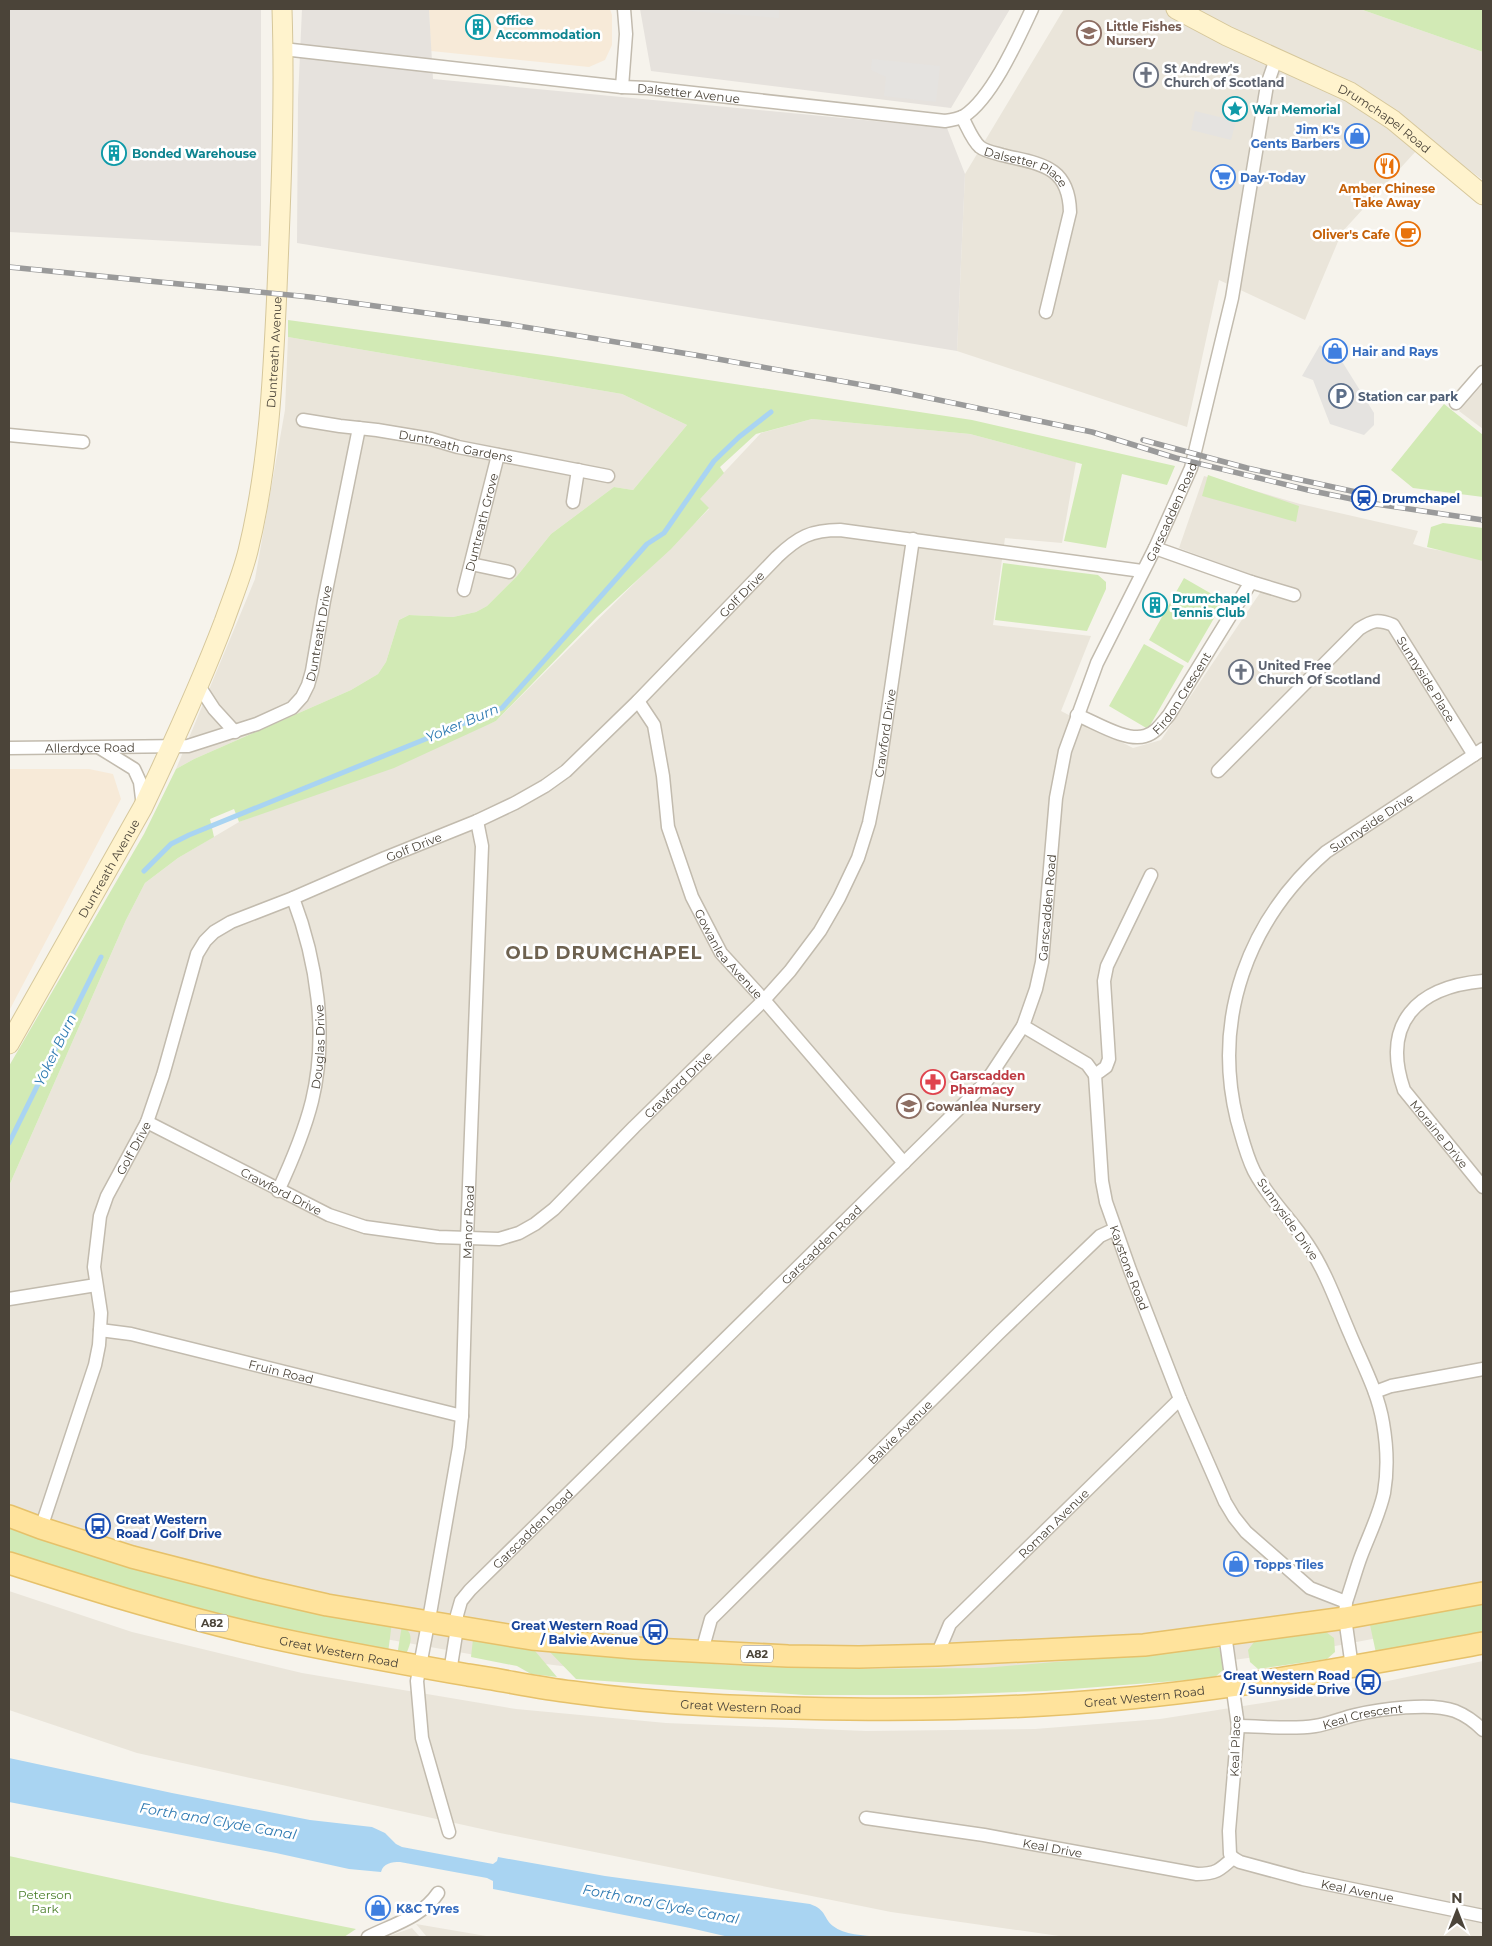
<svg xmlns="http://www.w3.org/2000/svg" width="1492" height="1946" font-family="Montserrat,sans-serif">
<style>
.residential{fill:#eae5da}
.commercial{fill:#f7ead8}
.industrial{fill:#e6e2dd}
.green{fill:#d2eab5}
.parking{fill:#e5e3e0}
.water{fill:#a9d4f2}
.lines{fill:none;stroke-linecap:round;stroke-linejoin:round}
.stream{stroke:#a9d4f2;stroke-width:5}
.street-casing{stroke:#c2bbae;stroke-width:15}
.secondary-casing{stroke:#d6c79b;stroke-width:21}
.primary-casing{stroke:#e6c16a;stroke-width:24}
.street{stroke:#fff;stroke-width:12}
.secondary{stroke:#fff3cd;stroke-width:19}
.primary{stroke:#ffe39c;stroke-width:21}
.rail-casing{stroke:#9a9a9a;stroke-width:5.5}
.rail{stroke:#fff;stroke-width:4;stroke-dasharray:11;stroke-linecap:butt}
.labels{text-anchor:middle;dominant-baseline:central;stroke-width:5;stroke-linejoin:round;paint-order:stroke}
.shield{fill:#fff;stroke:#817c74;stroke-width:1}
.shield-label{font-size:11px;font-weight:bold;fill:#4b4439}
.culture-label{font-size:12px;font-weight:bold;fill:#0d838f;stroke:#fff;text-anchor:start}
.education-label{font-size:12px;font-weight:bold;fill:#785e54;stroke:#fff;text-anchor:start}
.worship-label{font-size:12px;font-weight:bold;fill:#5b616d;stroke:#fff;text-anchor:start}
.street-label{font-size:12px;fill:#4b4439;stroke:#fff}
.shop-label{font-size:12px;font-weight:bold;fill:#366cbe;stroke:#fff;text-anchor:start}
.food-label{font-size:12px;font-weight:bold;fill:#c56008;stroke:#fff}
.service-label{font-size:12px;font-weight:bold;fill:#4e5e75;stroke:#fff;text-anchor:start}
.transit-label{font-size:12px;font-weight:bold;fill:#164399;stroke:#fff;text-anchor:start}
.health-label{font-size:12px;font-weight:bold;fill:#be3a42;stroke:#fff;text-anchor:start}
.park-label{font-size:12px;fill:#4a7f2a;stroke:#fff}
.water-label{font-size:14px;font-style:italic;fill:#2e7ab2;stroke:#fff}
.district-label{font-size:18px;font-weight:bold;letter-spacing:1px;fill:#6e6250;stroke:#fff}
</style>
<rect width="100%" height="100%" fill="#f6f3ec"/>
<path class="residential" d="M1064 9H1360L1483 52V180L1427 139 1342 232 1305 320 1219 280 1187 427 957 351 965 174Z
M288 337 622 394 687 425 633 490 614 487 551 534 517 576 487 606 476 612 453 617 409 615 399 620 386 662 378 674 351 690 194 759 176 769 255 579 285 410Z
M1483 384V429L1459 411Z
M812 419 970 434 1076 462 1062 543 1005 538 993 625 1091 636 1061 711 1133 748 1161 740 1268 581 1179 548 1204 476 1300 504 1418 531 1413 544 1426 548 1483 558V1618L1330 1647 1174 1668 609 1672 475 1655 335 1630 9 1540V1186L126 920 145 883 178 858 239 822 496 721 709 509 699 499 761 433Z
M9 1591 132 1632 302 1673 516 1709 666 1723 866 1731 1035 1729 1160 1719 1345 1690 1483 1661V1937H1066L891 1912 500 1833 137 1753 9 1710Z
M416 1924 492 1937H427Z
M412 1928 420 1937H386Z"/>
<path class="commercial" d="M429 9H610L612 15V45L605 60 589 67 431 51Z
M9 769H89L113 774 121 799 9 1011Z"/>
<path class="industrial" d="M9 9H261V246L9 232Z
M302 9H429L433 79 947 128 965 174 957 351 297 243 298 99Z
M640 9H1010L951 108 651 71Z"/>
<path class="green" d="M1360 9H1483V52Z
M288 320 551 356 972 420 1175 466 1167 485 1122 474 1106 548 1064 541 1082 464 970 434 812 419 756 434 720 467 724 473 700 499 709 508 671 549 597 617 496 721 394 768 239 822 234 809 210 819 214 837 178 858 145 883 126 920 9 1186V1066L144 834 176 769 194 759 351 690 378 674 386 662 399 620 409 615 453 617 476 612 487 606 517 576 551 534 614 487 633 490 687 425 622 394 288 337Z
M1444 404 1483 435V497L1413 488 1391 470Z
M1208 475 1299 506 1296 522 1202 496Z
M1443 523 1483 528V561L1427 547 1431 527Z
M1003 563 1098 575 1106 582V589L1087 631 995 620Z
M1184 578 1224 601 1188 663 1149 640Z
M1144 644 1184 666 1148 729 1109 706Z
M9 1525 392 1622 388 1653 266 1627 137 1594 9 1554Z
M1483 1604V1632L1376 1653 1370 1625Z
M402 1625C413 1633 412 1640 407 1652L397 1656Z
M1326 1632 1334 1638 1335 1652 1327 1659 1258 1669 1250 1662 1248 1650 1254 1642Z
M473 1639 530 1645 557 1677 531 1674 517 1666 471 1657Z
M1202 1647 1219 1648 1223 1661V1670L1214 1678 1046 1691 938 1695H805L576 1679 547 1649 726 1665 862 1669 983 1668 1152 1654Z
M9 1856 227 1903 356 1929 344 1937H9Z"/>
<path class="parking" d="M679 9H779V18L679 10Z
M872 59 940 66 936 102 884 96 886 77 871 70Z
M1195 111 1236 121 1231 140 1191 130Z
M1320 345 1343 363 1374 413V425L1364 435 1330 424 1313 380 1302 376Z"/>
<path class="water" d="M9 1758 172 1793 310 1820 372 1827 385 1833 396 1844 402 1847 493 1864 497 1861 498 1857 605 1876 810 1904C827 1910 823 1918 833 1926 844 1935 864 1935 877 1937H729L690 1928 493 1889V1881L487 1878 400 1862C392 1862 383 1863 381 1872L349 1869 276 1853 9 1802Z"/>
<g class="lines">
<path class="stream" d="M144 871 171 844 189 835 502 708 647 544 664 533 714 461 739 437 771 412
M9 1143 101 957"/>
<defs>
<g id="street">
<path id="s1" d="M283 49 622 87 648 88 945 121C952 120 958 119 964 116 992 98 1018 39 1032 9"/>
<path d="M622 87 626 34 624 9"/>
<path id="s2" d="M962 117C967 126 972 140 980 147 985 151 995 153 1002 155 1039 164 1069 165 1070 212L1046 312"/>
<path d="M1456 403 1483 372"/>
<path id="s3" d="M303 420 340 426 377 430 431 439 458 447 608 476"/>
<path d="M9 435 83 442"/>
<path d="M573 502 578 470"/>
<path d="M1155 548 1251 582"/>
<path d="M471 564 509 572"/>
<path id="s4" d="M464 590 498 455"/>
<path d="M199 686 214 709 235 732"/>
<path id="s5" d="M638 701 654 725 663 776 668 827 692 897 721 953 764 1000 904 1163"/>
<path id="s6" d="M1077 715C1095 722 1126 742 1145 736 1156 733 1162 723 1169 715L1251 582 1294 595"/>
<path id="s7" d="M9 748 188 746 257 724 292 708 302 697 308 685 312 671 324 601 359 428"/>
<path d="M100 748 134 769 140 782 143 807"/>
<path id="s8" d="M1218 771 1359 629C1373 620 1378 619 1393 625L1474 755"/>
<path id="s9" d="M1151 875 1107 966 1104 981 1109 1059 1106 1067 1095 1075 1102 1181 1106 1202 1130 1270 1180 1399 1225 1502 1234 1517 1246 1532 1310 1588 1346 1602"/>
<path id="s10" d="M1483 981C1417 987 1381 1023 1404 1090L1483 1187"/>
<path d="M1023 1026 1087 1064 1095 1075"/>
<path id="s11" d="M147 1122 329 1215 365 1227 438 1237 499 1239 519 1233 535 1224 554 1209 634 1127 764 1000 790 971 820 931 839 898 858 858 869 823 878 777 913 539"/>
<path id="s12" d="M278 1191C292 1161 304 1133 312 1101 328 1035 317 961 293 898"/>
<path d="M9 1299 96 1285"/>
<path id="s13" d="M100 1330 131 1334 462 1416"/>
<path d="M1375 1392 1391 1386 1483 1369"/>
<path id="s14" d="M41 1528 95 1365 99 1345 101 1313 94 1267 100 1216 107 1196 147 1122 163 1075 197 954 205 941 214 932 231 922 293 898 385 858 477 821 515 803 545 786 566 771 638 701 777 557C798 537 811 530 840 530L1142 571"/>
<path d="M1225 1634 1238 1726 1229 1831 1230 1854 1233 1858"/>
<path id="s15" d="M702 1651 711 1619 999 1333 1100 1236 1115 1229"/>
<path id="s16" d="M937 1655 950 1624 1180 1399"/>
<path id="s17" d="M1352 1667 1345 1618 1346 1602C1351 1588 1355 1573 1360 1559 1368 1537 1379 1516 1384 1493 1388 1470 1387 1446 1383 1423 1378 1392 1362 1363 1350 1334 1337 1304 1326 1272 1308 1245 1291 1219 1268 1198 1254 1171 1246 1155 1242 1137 1237 1120 1212 1018 1248 920 1326 852L1483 749"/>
<path id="s18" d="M450 1672 457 1628V1615L461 1601 470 1590 986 1082 1023 1026 1036 989 1042 962 1056 798 1065 751 1097 663 1155 548 1191 468 1232 298 1267 85 1276 59"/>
<path id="s19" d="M1238 1726C1263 1726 1290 1730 1315 1726 1329 1724 1342 1718 1355 1715 1380 1709 1431 1702 1455 1711 1465 1715 1475 1722 1483 1730"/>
<path id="s20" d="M866 1818 984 1835 1197 1874C1216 1874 1220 1870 1233 1858"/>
<path id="s21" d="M449 1832 422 1738 417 1681 431 1608 459 1447 462 1416 467 1238 482 846 477 821"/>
<path id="s22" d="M1233 1858 1240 1862 1303 1879 1483 1916"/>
<path d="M368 1937C392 1925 422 1917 438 1893"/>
</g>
<g id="secondary">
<path id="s23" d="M1176 9 1227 36 1350 92 1393 120 1483 195"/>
<path id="s24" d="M9 1044 143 807C172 746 200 685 224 622 232 599 242 575 248 551 269 465 273 377 277 289 281 196 285 102 282 9"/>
</g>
<g id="primary">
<path d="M9 1516 41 1528 132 1557 257 1589 327 1605 532 1639 635 1648 788 1656 859 1657 937 1655 1144 1645 1345 1618 1483 1593"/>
<path id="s25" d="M9 1563C87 1588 166 1613 247 1632 320 1649 394 1662 468 1675 503 1680 537 1688 572 1692 664 1705 757 1708 849 1709 939 1710 1030 1708 1120 1699 1242 1688 1362 1665 1483 1643"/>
</g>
</defs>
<use href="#street" class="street-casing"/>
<use href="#secondary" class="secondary-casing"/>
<use href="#primary" class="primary-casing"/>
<use href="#street" class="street"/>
<use href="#secondary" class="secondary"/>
<use href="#primary" class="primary"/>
<defs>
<path id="rail" d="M9 267 310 297 506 324 695 355 891 390 1092 432 1176 458 1308 490 1376 504 1483 520
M1143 440 1247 468 1374 496"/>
</defs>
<use href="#rail" class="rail-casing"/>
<use href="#rail" class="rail"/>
</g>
<defs>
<symbol id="building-ring" viewBox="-11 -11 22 22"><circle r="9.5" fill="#fff" stroke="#0f9aa8" stroke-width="1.5"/><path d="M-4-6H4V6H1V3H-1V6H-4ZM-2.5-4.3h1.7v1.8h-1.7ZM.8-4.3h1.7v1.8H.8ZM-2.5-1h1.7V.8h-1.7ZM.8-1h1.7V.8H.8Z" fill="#0f9aa8"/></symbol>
<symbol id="school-ring" viewBox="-11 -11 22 22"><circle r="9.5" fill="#fff" stroke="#8d6e63" stroke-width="1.5"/><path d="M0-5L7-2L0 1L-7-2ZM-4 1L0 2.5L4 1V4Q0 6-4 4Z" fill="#8d6e63"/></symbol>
<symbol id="church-ring" viewBox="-11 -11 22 22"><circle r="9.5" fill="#fff" stroke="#6b7280" stroke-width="1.5"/><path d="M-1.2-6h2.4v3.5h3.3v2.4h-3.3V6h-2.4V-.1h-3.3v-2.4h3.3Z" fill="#6b7280"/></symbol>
<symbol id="sight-ring" viewBox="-11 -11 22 22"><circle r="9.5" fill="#fff" stroke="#0f9aa8" stroke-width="1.5"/><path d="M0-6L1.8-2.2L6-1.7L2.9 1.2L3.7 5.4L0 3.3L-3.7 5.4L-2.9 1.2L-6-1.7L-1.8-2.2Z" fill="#0f9aa8"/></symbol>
<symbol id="shop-ring" viewBox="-11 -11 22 22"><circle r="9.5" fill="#fff" stroke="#3f7fe0" stroke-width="1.5"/><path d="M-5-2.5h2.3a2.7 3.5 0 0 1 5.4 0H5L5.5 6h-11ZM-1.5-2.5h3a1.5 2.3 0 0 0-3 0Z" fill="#3f7fe0"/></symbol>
<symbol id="restaurant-ring" viewBox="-11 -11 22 22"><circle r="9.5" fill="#fff" stroke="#e8710a" stroke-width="1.5"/><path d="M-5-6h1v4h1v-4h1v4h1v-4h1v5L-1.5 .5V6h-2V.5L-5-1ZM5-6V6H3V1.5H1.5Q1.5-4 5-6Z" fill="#e8710a"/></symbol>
<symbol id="supermarket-ring" viewBox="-11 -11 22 22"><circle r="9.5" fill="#fff" stroke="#3f7fe0" stroke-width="1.5"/><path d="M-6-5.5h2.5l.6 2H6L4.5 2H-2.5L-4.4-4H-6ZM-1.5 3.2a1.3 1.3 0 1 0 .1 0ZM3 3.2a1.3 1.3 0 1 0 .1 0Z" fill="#3f7fe0"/></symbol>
<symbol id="cafe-ring" viewBox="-11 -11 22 22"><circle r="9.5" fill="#fff" stroke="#e8710a" stroke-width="1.5"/><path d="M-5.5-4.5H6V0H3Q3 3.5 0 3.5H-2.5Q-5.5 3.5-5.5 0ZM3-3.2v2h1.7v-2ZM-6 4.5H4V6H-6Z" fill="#e8710a"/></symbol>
<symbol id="parking-ring" viewBox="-11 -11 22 22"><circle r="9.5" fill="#fff" stroke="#5c6f8a" stroke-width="1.5"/><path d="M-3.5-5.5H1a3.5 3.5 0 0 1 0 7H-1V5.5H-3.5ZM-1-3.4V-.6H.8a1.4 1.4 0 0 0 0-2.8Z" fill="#5c6f8a"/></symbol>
<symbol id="station-ring" viewBox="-11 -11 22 22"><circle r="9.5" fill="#fff" stroke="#1a4fb4" stroke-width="1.5"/><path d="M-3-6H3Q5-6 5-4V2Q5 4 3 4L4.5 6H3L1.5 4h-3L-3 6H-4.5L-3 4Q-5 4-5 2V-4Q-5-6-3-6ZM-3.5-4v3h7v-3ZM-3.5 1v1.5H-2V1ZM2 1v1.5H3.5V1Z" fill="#1a4fb4"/></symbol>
<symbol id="pharmacy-ring" viewBox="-11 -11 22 22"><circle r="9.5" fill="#fff" stroke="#e0444e" stroke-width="1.5"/><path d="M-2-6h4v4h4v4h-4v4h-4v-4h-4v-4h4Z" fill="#e0444e"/></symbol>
<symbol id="bus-ring" viewBox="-11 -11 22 22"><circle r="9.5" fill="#fff" stroke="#1a4fb4" stroke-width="1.5"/><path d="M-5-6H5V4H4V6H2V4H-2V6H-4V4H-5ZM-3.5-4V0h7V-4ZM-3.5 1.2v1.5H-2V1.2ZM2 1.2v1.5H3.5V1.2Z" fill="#1a4fb4"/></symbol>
</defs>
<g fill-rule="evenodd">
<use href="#building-ring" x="464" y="13" width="28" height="28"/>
<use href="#school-ring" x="1075" y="19" width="28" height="28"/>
<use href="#church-ring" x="1132" y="61" width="28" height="28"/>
<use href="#sight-ring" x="1221" y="95" width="28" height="28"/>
<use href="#shop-ring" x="1343" y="122" width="28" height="28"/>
<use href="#building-ring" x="100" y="139" width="28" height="28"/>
<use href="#restaurant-ring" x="1373" y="152" width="28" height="28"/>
<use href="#supermarket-ring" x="1209" y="163" width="28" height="28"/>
<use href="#cafe-ring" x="1394" y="220" width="28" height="28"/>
<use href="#shop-ring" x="1321" y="337" width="28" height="28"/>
<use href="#parking-ring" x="1327" y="382" width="28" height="28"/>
<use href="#station-ring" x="1350" y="484" width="28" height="28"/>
<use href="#building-ring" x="1141" y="591" width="28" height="28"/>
<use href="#church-ring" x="1227" y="658" width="28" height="28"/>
<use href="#pharmacy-ring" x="919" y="1068" width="28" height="28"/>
<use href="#school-ring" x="895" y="1092" width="28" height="28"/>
<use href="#bus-ring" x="84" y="1512" width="28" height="28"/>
<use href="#shop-ring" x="1222" y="1550" width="28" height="28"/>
<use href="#bus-ring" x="641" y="1618" width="28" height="28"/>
<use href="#bus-ring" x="1354" y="1668" width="28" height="28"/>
<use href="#shop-ring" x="364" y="1894" width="28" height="28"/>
</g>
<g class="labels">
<g class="shield">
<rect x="196" y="1614.5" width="32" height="17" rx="4"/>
<rect x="741" y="1645.5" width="32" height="17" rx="4"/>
</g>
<g class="shield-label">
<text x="212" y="1623">A82</text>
<text x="757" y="1654">A82</text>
</g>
<g class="culture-label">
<text x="496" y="20">Office<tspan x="496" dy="14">Accommodation</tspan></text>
<text x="1252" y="109">War Memorial</text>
<text x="132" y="153">Bonded Warehouse</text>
<text x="1172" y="598">Drumchapel<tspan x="1172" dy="14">Tennis Club</tspan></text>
</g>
<g class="education-label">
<text x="1106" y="26">Little Fishes<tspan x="1106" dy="14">Nursery</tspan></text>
<text x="926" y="1106">Gowanlea Nursery</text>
</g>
<g class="worship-label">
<text x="1164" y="68">St Andrew's<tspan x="1164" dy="14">Church of Scotland</tspan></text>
<text x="1258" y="665">United Free<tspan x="1258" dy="14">Church Of Scotland</tspan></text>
</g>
<g class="street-label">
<text stroke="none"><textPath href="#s1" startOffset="408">Dalsetter Avenue</textPath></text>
<text stroke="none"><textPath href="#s23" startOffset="236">Drumchapel Road</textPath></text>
<text stroke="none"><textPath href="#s2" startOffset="86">Dalsetter Place</textPath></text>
<text stroke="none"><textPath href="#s24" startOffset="750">Duntreath Avenue</textPath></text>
<text stroke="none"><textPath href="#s3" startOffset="155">Duntreath Gardens</textPath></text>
<text stroke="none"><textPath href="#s18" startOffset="1419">Garscadden Road</textPath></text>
<text stroke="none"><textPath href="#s4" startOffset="70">Duntreath Grove</textPath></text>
<text stroke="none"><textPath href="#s14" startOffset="1268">Golf Drive</textPath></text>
<text stroke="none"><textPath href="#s7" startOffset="371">Duntreath Drive</textPath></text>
<text stroke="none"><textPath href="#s8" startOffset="300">Sunnyside Place</textPath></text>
<text stroke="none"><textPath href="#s6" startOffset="130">Firdon Crescent</textPath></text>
<text stroke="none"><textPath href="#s11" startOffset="1036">Crawford Drive</textPath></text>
<text stroke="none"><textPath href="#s7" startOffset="81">Allerdyce Road</textPath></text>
<text stroke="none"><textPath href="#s17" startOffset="942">Sunnyside Drive</textPath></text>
<text stroke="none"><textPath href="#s14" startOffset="848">Golf Drive</textPath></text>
<text stroke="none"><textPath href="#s24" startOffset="202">Duntreath Avenue</textPath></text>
<text stroke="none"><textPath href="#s18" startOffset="999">Garscadden Road</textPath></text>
<text stroke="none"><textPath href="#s5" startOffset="274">Gowanlea Avenue</textPath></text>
<text stroke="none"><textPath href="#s12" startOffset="151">Douglas Drive</textPath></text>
<text stroke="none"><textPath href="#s11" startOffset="616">Crawford Drive</textPath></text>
<text stroke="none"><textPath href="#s10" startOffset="219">Moraine Drive</textPath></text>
<text stroke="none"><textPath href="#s14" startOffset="398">Golf Drive</textPath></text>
<text stroke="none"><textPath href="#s11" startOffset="151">Crawford Drive</textPath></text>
<text transform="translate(1288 1219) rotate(55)">Sunnyside Drive</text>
<text stroke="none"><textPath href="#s21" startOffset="618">Manor Road</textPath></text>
<text stroke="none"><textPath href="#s18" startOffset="579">Garscadden Road</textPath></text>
<text stroke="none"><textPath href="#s9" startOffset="414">Kaystone Road</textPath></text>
<text stroke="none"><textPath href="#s13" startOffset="186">Fruin Road</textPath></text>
<text stroke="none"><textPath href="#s15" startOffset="299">Balvie Avenue</textPath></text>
<text stroke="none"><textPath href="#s16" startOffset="178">Roman Avenue</textPath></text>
<text stroke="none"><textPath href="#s18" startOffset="174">Garscadden Road</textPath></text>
<text stroke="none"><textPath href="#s25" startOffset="342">Great Western Road</textPath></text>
<text stroke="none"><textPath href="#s25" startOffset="1152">Great Western Road</textPath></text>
<text stroke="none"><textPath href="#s25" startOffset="748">Great Western Road</textPath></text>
<text stroke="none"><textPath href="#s19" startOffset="126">Keal Crescent</textPath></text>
<text transform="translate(1235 1746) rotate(-88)">Keal Place</text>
<text stroke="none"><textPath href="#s20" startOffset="189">Keal Drive</textPath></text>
<text stroke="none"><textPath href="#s22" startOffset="129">Keal Avenue</textPath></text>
</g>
<g class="shop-label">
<text x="1340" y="129" text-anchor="end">Jim K's<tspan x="1340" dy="14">Gents Barbers</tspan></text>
<text x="1240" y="177">Day-Today</text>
<text x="1352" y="351">Hair and Rays</text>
<text x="1254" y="1564">Topps Tiles</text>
<text x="396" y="1908">K&amp;C Tyres</text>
</g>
<g class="food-label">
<text x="1387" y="188">Amber Chinese<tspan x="1387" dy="14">Take Away</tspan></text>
<text x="1390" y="234" text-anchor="end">Oliver's Cafe</text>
</g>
<g class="service-label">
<text x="1358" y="396">Station car park</text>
</g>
<g class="transit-label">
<text x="1382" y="498">Drumchapel</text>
<text x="116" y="1519">Great Western<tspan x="116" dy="14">Road / Golf Drive</tspan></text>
<text x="638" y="1625" text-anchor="end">Great Western Road<tspan x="638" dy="14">/ Balvie Avenue</tspan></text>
<text x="1350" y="1675" text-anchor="end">Great Western Road<tspan x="1350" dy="14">/ Sunnyside Drive</tspan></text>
</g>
<g class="health-label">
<text x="950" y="1075">Garscadden<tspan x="950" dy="14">Pharmacy</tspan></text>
</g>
<g class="park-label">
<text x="45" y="1894">Peterson<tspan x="45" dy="14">Park</tspan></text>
</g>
<g class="water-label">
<text transform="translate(462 723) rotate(-23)">Yoker Burn</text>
<text transform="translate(55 1050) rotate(-64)">Yoker Burn</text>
<text transform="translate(218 1821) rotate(10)">Forth and Clyde Canal</text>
<text transform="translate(661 1904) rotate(11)">Forth and Clyde Canal</text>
</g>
<g class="district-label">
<text x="604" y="953">OLD DRUMCHAPEL</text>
</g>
</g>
<rect width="1492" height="1946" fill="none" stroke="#4b4439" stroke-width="20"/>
<g transform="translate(1457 1911)" stroke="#ffffff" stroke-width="4" paint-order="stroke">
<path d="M0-4L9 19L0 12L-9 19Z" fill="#4b4439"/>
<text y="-8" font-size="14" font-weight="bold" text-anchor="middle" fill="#4b4439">N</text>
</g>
</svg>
